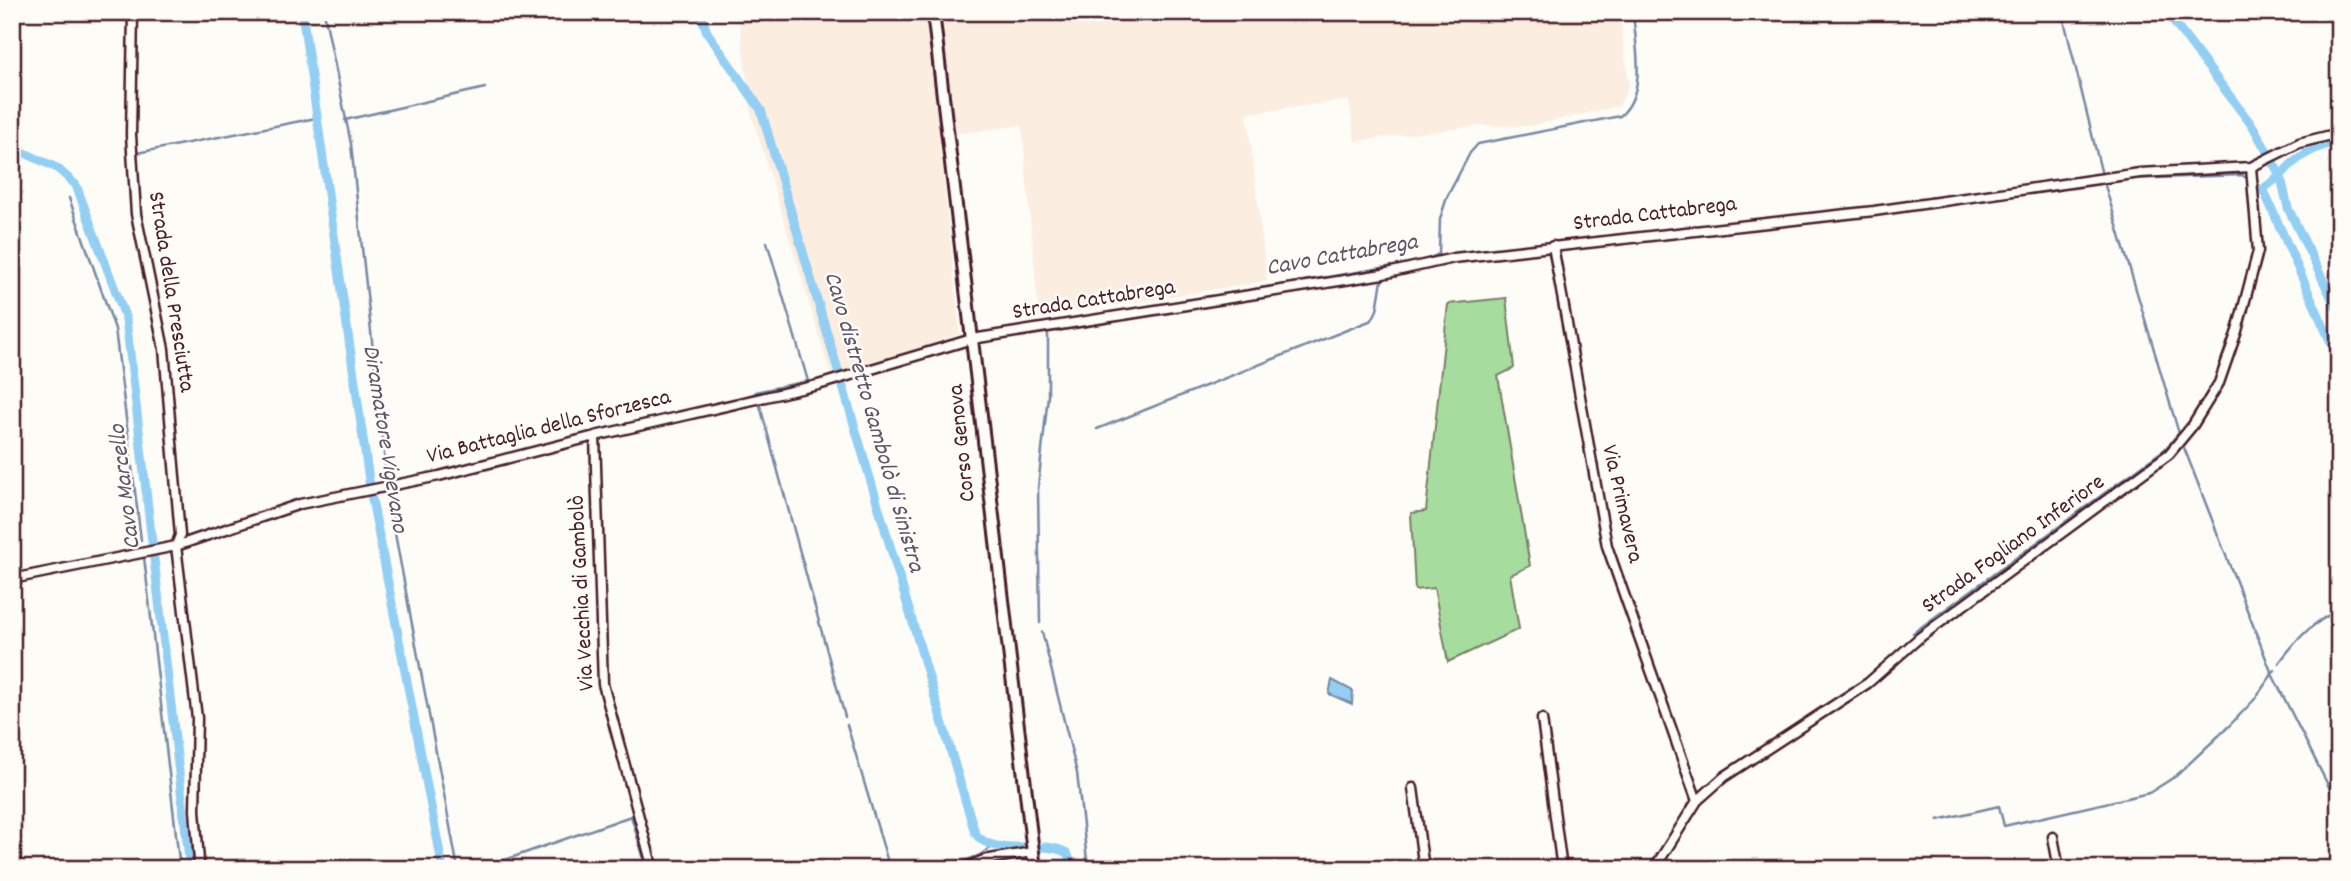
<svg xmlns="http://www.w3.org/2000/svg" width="2351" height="881" font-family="Dekko,sans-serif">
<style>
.built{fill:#fbeddf}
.green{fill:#a7dc9f;stroke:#787e65;stroke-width:2}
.water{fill:#93cff3;stroke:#7689a3;stroke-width:2}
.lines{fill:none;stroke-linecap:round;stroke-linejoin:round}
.stream{stroke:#7689a3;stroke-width:2.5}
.canal{stroke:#93cff3;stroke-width:9}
.minor-casing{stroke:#4a1f2b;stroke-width:13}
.secondary-casing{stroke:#4a1f2b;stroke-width:16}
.minor{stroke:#fdfcf7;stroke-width:8}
.secondary{stroke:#fdfcf7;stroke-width:10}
.labels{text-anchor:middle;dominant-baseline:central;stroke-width:5;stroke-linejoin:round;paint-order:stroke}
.street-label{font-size:23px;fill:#4a1f2b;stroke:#fdfcf7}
.water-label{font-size:24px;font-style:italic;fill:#605467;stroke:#fdfcf7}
</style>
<rect width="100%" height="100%" fill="#fdfcf7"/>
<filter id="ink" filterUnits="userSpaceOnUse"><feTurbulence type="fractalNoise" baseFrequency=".0143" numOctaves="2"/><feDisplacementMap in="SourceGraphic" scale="14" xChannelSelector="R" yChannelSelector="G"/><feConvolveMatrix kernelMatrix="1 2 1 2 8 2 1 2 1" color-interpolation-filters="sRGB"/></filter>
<g filter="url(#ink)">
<path class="built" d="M738 12H1619L1629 85 1619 106 1529 126 1484 125 1355 141 1349 100 1247 113 1267 281 1039 317 1022 125 939 136 960 334 832 378 751 112Z"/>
<path class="green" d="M1506 298 1514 368 1498 376 1530 566 1510 575 1519 629 1448 662 1434 588 1415 590 1411 513 1426 511 1448 304Z"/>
<path class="water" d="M1332 680 1353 691 1352 704 1329 694Z"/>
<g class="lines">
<path class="stream" d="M324 12 351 144 387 482
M2062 12 2102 175
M2334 12 2339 30
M345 120 485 88
M137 153 316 118
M2127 179 2242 175 2248 179
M2107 181 2104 182 2180 437
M2254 183 2263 189
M69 198 115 329 141 540
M1047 323 1424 261 1439 254 1440 219 1447 197 1470 153 1478 144 1620 116C1648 93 1635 44 1633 12
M755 392 808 381 767 242
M759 402 845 717
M1097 429 1372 320 1377 310 1382 280
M2183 445 2272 674 2339 807
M387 491 458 869
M144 557 180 869
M1040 623 1038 487 1048 396V335
M1042 632 1077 773 1088 869
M1913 633 2165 449 2178 434
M2279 663C2297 639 2311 623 2339 610
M847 725 890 869
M1938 820 1999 806 2004 826 2149 793 2176 776 2229 726 2254 700 2275 670
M479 869 631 816 647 869
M943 869 978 856 994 846"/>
<path class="canal" d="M302 12 371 494 443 869
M700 12 707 32 761 110 975 833C994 860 1040 837 1067 853L1074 869
M2166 12 2254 128 2281 177 2288 208 2339 313
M12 147 57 168 76 185 126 319 190 867
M2283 173C2298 155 2316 147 2339 141
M2276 179 2263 189 2339 361"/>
<defs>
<path id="minor" d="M133 12 131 135 136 214 164 349 180 535 176 546 197 718 195 810 199 861 196 869
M1553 246 1607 546 1697 801
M595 436 603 684 653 869
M12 579 176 546 300 504 439 476 595 436 818 385 972 339 1383 274 1454 258 1874 211 2140 173 2251 167 2299 143 2339 133
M1542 719 1562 869
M1413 788 1424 869
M2053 837 2059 869
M962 869 984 860 1032 852
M1654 869 1697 801 1724 777 1868 683 1919 638 2169 454 2193 425 2219 383 2237 331 2258 251 2251 167"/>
<path id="secondary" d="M933 12 1035 869"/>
</defs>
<use href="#minor" class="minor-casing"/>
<use href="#secondary" class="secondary-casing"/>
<use href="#minor" class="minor"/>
<use href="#secondary" class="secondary"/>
</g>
</g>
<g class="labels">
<g class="street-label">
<text transform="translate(1655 215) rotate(-7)">Strada Cattabrega</text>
<text transform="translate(170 292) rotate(81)">Strada della Presciutta</text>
<text transform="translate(1094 301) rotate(-9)">Strada Cattabrega</text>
<text transform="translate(549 428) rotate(-14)">Via Battaglia della Sforzesca</text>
<text transform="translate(963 443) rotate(-96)">Corso Genova</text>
<text transform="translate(1621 504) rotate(77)">Via Primavera</text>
<text transform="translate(2014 545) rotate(-36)">Strada Fogliano Inferiore</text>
<text transform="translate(583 593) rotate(-93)">Via Vecchia di Gambolò</text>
</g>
<g class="water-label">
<text transform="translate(1342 256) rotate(-10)">Cavo Cattabrega</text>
<text transform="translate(873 422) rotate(74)">Cavo distretto Gambolò di Sinistra</text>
<text transform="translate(384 439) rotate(81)">Diramatore Vigevano</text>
<text transform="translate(126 487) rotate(-97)">Cavo Marcello</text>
</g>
</g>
<rect width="2351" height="881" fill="none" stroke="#fdfcf7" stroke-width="42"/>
<rect x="21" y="21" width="2309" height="839" fill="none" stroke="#4a1f2b" stroke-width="2.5" filter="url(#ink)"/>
</svg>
